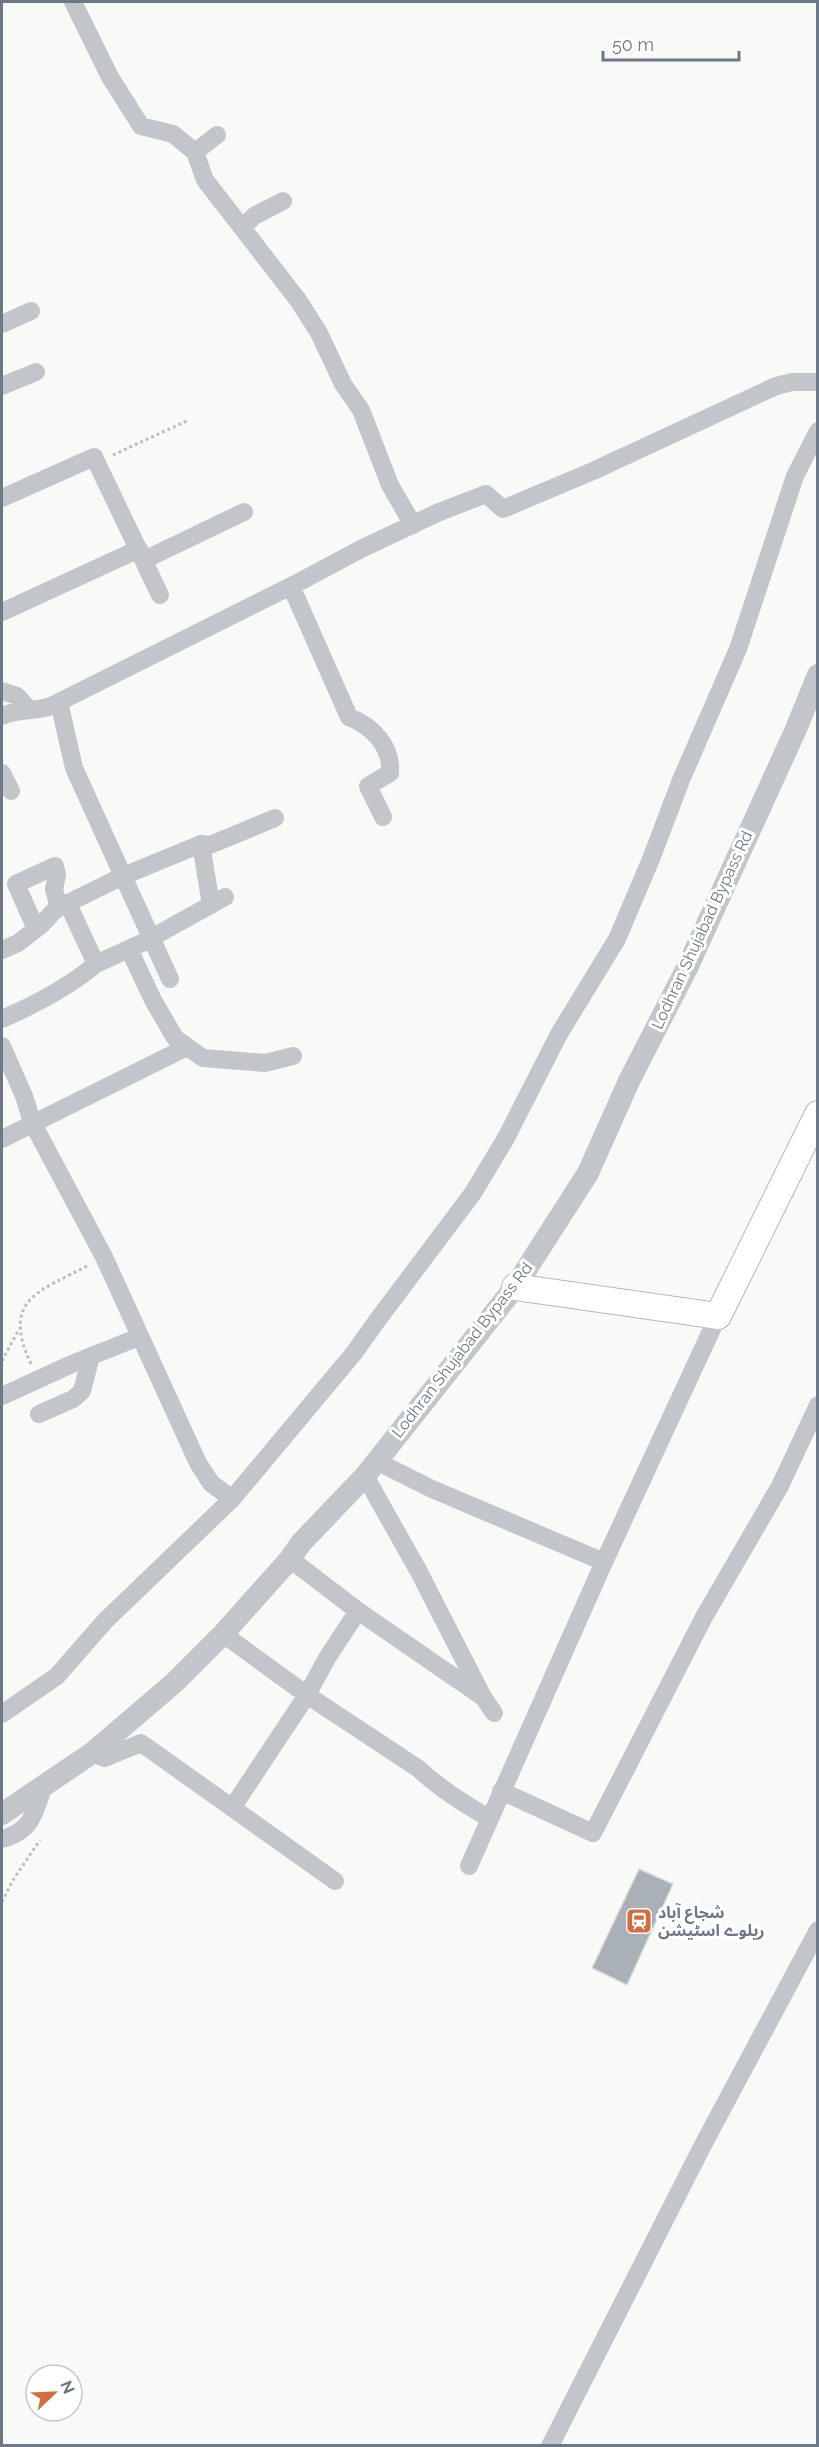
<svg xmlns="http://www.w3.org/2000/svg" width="819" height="2447" font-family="Raleway,'Noto Sans Arabic',sans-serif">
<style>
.building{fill:#aab0b7;stroke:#dbdbda;stroke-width:1.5}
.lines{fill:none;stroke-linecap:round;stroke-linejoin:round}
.secondary-casing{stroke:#b4b9bd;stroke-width:28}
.path{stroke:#bcbec1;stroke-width:3;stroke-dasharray:3 3;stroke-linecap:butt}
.minor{stroke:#c2c5c9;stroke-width:18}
.tertiary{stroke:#c2c5c9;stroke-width:22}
.secondary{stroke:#fff;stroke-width:26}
.labels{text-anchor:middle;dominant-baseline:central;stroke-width:6;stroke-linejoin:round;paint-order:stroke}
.street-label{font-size:16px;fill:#6c7885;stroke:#fff}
.poi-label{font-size:16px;font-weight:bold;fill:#6c7885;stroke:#fff;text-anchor:start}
</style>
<rect width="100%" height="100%" fill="#f9faf8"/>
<path class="building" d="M639 1869 673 1884 627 1985 592 1968Z"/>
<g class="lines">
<defs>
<path id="secondary" d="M515 1287 718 1316 818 1114"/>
</defs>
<use href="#secondary" class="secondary-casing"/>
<path class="path" d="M274 2H275
M113 455 189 420
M2 1361 18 1331
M31 1364C0 1298 41 1291 89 1265
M2 1902 13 1880 40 1840"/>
<path class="minor" d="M73 2 110 77 141 126 173 134 195 152
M217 135 195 152 205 180 298 300 319 333 343 384 361 410 390 485 413 525
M242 228 254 216 283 201
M2 324 31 311
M2 386 36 372
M2 498 94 457 160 595
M144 560 244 512
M291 586 349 717C372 726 392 746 390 773L368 786 383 817
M2 612 139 549
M2 691 17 696 29 709
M59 702 74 768 123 876 201 844 210 845 275 818
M2 716C21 708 35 712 51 706L301 581 361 549 437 513 486 494 503 509 593 471 776 386 792 382H818
M2 773 11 791
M201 844 211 905
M68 904 96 964 144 942 225 897
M36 929 16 884 55 866 57 875 54 889 59 908
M129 949 153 1000 175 1038 203 1058 265 1063 293 1056
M2 950 18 943 40 926 56 909 123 876 170 979
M2 1019C34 1005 69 987 96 964
M2 1046 24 1096 32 1122 104 1257 198 1463 211 1483 232 1499
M2 1139 187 1047
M2 1396 74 1363 139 1337
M39 1414 73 1399 82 1391 91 1356
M376 1461 432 1489 604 1562
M365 1476 418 1570 483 1697
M358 1611 483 1697 494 1713
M223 1634 307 1695 419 1769C440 1789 464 1804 489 1818
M2 1714 57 1676 105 1621 232 1499 354 1353 379 1318 473 1193 506 1138 559 1034 617 939 651 859 681 780 738 649 795 476 818 431
M92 1753 105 1758 141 1743 335 1881
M501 1791 593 1833 704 1617 780 1486 818 1405
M232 1808 307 1695 327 1658 358 1611 290 1559
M2 1839C31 1832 35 1813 43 1787
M469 1866 604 1562 718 1316
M550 2446 704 2143 818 1930"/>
<path class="tertiary" d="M2 1814 92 1753 174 1683 223 1634 290 1559 301 1543 365 1476 515 1287 588 1173 629 1081 688 966 796 729 818 675"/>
<use href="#secondary" class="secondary"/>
</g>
<defs>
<symbol id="station-square" viewBox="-11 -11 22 22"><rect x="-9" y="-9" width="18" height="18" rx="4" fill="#d16e40" stroke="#fff"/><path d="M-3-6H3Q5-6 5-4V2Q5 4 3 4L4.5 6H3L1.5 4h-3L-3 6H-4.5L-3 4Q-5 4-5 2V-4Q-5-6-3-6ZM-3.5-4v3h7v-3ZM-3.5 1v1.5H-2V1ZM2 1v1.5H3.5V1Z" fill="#fff"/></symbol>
</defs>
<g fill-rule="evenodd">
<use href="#station-square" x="624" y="1906" width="30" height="30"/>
</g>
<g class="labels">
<g class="street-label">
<text transform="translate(702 930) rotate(-65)">Lodhran Shujabad Bypass Rd</text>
<text transform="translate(462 1350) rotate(-52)">Lodhran Shujabad Bypass Rd</text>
</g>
<g class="poi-label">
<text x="658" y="1912">شجاع آباد<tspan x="658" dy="18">ریلوے اسٹیشن</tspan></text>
</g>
</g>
<rect width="819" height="2447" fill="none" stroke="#6c7885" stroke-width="6"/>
<g transform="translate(54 2393) rotate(67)"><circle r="28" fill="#ffffff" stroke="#c4c9ce" stroke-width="1.5"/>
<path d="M0-4.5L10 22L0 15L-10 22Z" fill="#d16e40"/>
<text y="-9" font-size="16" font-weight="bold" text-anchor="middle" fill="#6c7885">N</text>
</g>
<path d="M603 51v9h136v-9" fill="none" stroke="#6c7885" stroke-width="3"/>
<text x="612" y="51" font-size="18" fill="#6c7885" stroke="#ffffff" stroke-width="4.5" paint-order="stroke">50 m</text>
</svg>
